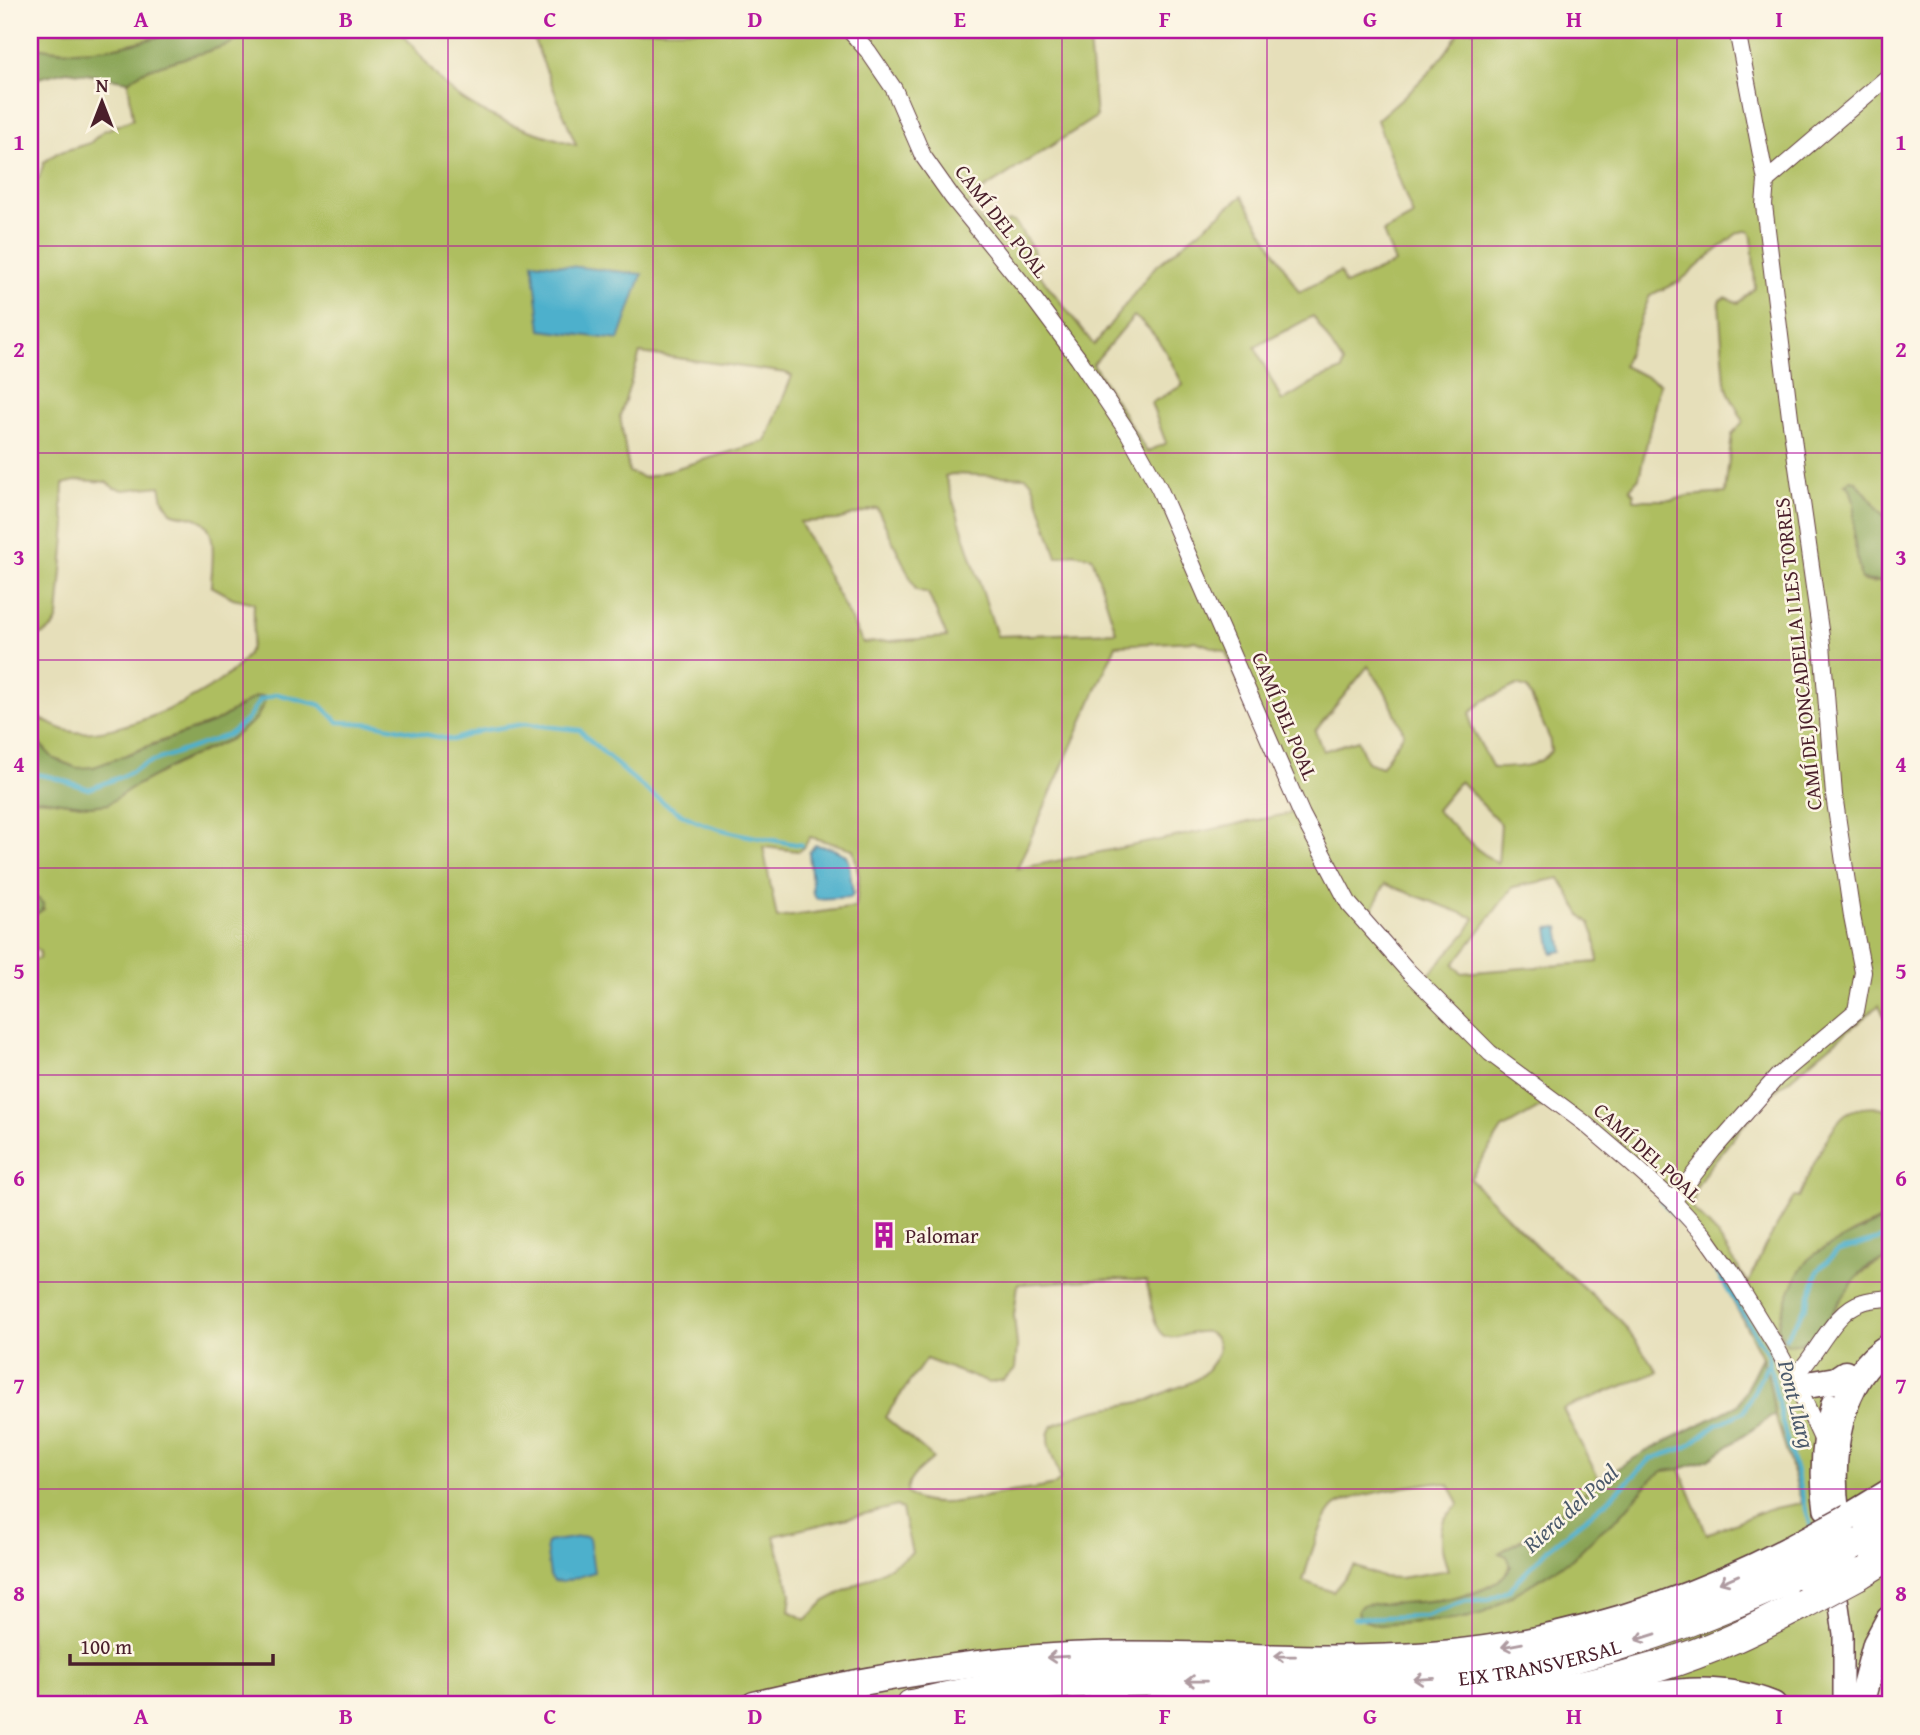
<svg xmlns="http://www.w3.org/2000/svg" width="1920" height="1735" font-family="'Gentium Book Plus',serif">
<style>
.green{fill:#aebe61;stroke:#7c6e46;stroke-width:2;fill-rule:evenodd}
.forest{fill:#8aa557;stroke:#6a6241;stroke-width:2}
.water{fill:#4db0cc;stroke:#4c687c;stroke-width:2}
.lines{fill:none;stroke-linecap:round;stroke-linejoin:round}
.stream{stroke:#4db0cc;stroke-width:4.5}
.minor-casing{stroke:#613c40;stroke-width:18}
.tertiary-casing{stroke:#613c40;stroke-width:22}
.trunk-casing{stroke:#613c40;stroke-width:29}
.motorway-casing{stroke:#613c40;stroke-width:32}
.minor{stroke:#fff;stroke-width:16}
.tertiary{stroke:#fff;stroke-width:19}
.trunk{stroke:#fff;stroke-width:26}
.motorway{stroke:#fff;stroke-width:30}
.trunk-bridge-casing{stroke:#613c40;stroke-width:29;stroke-linecap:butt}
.motorway-bridge-casing{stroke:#613c40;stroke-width:32;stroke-linecap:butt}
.trunk-bridge{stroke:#fff;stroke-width:26}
.motorway-bridge{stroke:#fff;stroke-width:30}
.oneway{stroke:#ae9aa0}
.grid{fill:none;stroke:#b5179e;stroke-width:2;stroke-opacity:0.55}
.labels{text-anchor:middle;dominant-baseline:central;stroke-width:5;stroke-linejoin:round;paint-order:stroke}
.street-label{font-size:21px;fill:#4a1f2b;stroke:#fcf5e5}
.poi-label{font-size:21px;fill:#4a1f2b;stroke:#fcf5e5;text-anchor:start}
.water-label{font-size:23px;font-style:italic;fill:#4b596b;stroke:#fcf5e5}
.neatline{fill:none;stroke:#b5179e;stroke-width:2.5}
.grid-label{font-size:23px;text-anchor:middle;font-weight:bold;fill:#b5179e}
</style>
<rect width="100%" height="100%" fill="#fcf5e5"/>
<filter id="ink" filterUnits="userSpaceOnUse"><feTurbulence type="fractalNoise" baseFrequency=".0143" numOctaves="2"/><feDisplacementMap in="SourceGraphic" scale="14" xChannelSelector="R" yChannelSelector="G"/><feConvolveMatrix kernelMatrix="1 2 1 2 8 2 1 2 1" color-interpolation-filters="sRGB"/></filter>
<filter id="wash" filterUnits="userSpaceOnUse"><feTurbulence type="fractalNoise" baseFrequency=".00686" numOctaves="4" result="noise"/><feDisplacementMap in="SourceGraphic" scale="28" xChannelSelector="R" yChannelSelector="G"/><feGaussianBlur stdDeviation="1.57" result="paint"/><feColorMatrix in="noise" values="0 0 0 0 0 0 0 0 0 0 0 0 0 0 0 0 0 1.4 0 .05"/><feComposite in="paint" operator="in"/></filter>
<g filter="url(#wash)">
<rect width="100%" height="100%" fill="#e6dfba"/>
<path class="green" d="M30 30H183C135 44 80 60 30 45Z
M255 30H399C415 47 428 68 444 84 478 118 532 131 576 145L530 30H1088L1096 117 978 193 967 207 994 234 1008 221 1015 222 1033 250 1039 274 1094 345 1154 268 1242 196 1299 292 1340 272 1345 285 1395 263 1383 232 1413 216 1377 120C1407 93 1440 68 1459 31L1462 30H1890V523L1856 481 1845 484 1850 488 1854 502V539L1861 580 1872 583 1884 580 1890 563V1028L1879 1005 1762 1102 1707 1170 1696 1188 1692 1208 1717 1234 1748 1284 1765 1246 1794 1197 1798 1198C1807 1179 1831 1122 1847 1113 1859 1106 1878 1106 1890 1110V1216L1853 1233 1806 1262 1792 1287 1778 1324 1781 1336 1823 1326C1843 1294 1853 1271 1890 1258V1657L1871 1705H30V959H39L40 952 30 945V917L44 909 35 898H30V801L40 799 89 806 108 804 131 788 185 759 229 740 255 720 263 707 255 697 213 723 153 744 102 765 89 768H77L50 757 30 733V714C43 719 56 728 69 731 112 742 230 690 249 651 256 637 253 618 254 603L233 598 211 586C211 568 220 527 198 519 189 515 179 516 171 512L163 500 160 486 124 490 114 488 106 482 80 480 63 484 62 508 66 525 58 617C53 633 44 635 30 637V183L39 178 44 162 57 153 90 143 103 131 133 119 128 81C132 78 137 75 142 72 164 61 243 46 255 30ZM1743 231H1750L1752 238 1755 288 1738 303 1726 297 1720 300 1719 303 1725 382 1730 396 1743 420 1742 423 1732 434 1725 493 1687 496 1674 500H1634V494L1630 488 1639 478 1660 383 1623 366 1650 295 1679 282 1736 234ZM1134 316C1158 333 1170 359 1183 385L1151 403 1166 443 1147 452 1093 364ZM1313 316 1343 363 1342 370 1319 379 1282 401 1255 347ZM640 353 786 373 792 376 766 441 644 478 629 472 620 416ZM952 474 1026 477 1032 482 1057 557 1074 553 1092 557 1116 632 997 636 945 476ZM877 508 916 590 928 593 947 637 863 643 800 522 837 520ZM1195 641 1226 652 1292 813 1017 869 1116 645ZM1368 666 1386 693 1404 733 1381 767 1367 762 1358 740 1323 751 1315 731ZM1517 685 1527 688 1549 737 1551 751C1540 768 1511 768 1493 768L1471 726 1470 713 1483 701ZM1460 781 1501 824 1498 864 1477 849 1436 810ZM810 837 853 849 859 876 856 907 777 918 763 847 798 851 804 847ZM1560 878 1581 915 1590 923 1595 936 1598 962 1461 973 1454 964 1513 887ZM1385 884 1475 918 1466 933 1426 978 1369 916ZM1546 1104 1612 1152 1659 1197 1660 1201 1697 1242 1730 1295 1762 1357 1768 1376 1775 1414 1802 1503 1768 1509 1707 1534 1680 1469H1666L1652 1478 1620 1516 1596 1535 1572 1559 1480 1615 1452 1620 1378 1625 1365 1605C1397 1604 1502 1603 1511 1563L1507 1556 1500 1552C1535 1532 1570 1507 1599 1479L1563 1409 1658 1372 1620 1320 1540 1249 1470 1179 1502 1129ZM1114 1279 1146 1281C1152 1296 1150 1325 1165 1336 1178 1344 1208 1317 1218 1344 1220 1351 1217 1357 1212 1363 1202 1379 1191 1383 1173 1389 1165 1392 1157 1397 1149 1400 1122 1407 1095 1407 1070 1418 1065 1421 1055 1423 1051 1428 1041 1443 1059 1465 1060 1480L1054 1485C1036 1490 1017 1490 999 1494 975 1499 926 1512 907 1493 907 1476 923 1469 933 1458L885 1417 926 1359 989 1383 1003 1380 1015 1370 1017 1346 1014 1315 1018 1284ZM1435 1482 1449 1485 1459 1503C1455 1510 1448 1513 1444 1520 1437 1535 1443 1556 1448 1570L1400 1578 1382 1577 1354 1566 1333 1592 1303 1581C1308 1563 1321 1518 1335 1506 1347 1496 1416 1485 1435 1482ZM897 1506 902 1510 912 1553 881 1572 825 1601 806 1620 789 1611 791 1594 774 1536Z"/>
<path class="forest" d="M183 30H255C243 46 164 61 142 72 137 75 132 78 128 81L67 71 30 80V45C80 60 135 44 183 30Z
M1850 480 1856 481 1890 523V563L1882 582 1861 580 1854 539V502L1850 488 1845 485Z
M263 696 264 704 255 720 229 740 185 759 131 788 108 804 89 806 40 799 30 801V733L54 759 77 768 94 767 217 721 255 697Z
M30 898 39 899 44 905 41 911 30 917Z
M1890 1216V1258C1882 1261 1872 1263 1865 1269 1841 1288 1822 1351 1787 1344L1778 1330V1325C1785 1305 1792 1282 1804 1264 1818 1246 1869 1229 1890 1216Z
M1762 1357 1768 1376 1775 1414 1709 1459 1680 1469 1663 1471 1652 1479 1620 1516 1596 1535 1572 1559 1480 1615 1452 1620 1378 1625 1368 1622 1359 1617 1358 1610 1362 1605C1400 1601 1489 1608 1511 1566L1507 1556 1499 1553 1522 1540 1583 1494 1599 1479 1645 1452 1738 1405Z"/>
<path class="water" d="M533 262 642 274 619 340 541 330Z
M815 845 831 848 846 855 849 864 853 893 851 897 817 899 813 894 809 853Z
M1559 927 1563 951 1552 953 1548 928Z
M586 1536 589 1538 594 1572 563 1582 554 1581 550 1576 546 1546 548 1542Z"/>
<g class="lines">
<path class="stream" d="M30 773 52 777 89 789 123 776 145 764 228 735 247 720 260 700 277 694 321 705 338 722 376 724 452 740 479 731 524 724 580 730 589 740C623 769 659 807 701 823 733 835 768 839 801 845
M1661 1201 1698 1241 1767 1353 1785 1433 1811 1527
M1786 1337 1806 1307 1818 1270 1838 1251 1890 1236
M1354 1618 1426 1616 1466 1600H1487L1508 1591 1550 1547 1607 1501 1651 1459 1687 1447 1716 1425 1743 1412 1767 1365"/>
</g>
</g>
<g filter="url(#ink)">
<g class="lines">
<defs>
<path id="minor" d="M849 30 868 51 894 89 923 156 952 197 1025 287 1078 358 1129 434 1159 488 1302 815 1349 904 1408 971 1490 1053 1583 1122 1631 1163 1673 1201 1705 1236 1729 1270 1774 1343 1796 1383 1822 1439
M1766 181 1890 75
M1673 1201 1713 1150 1777 1077 1856 1011 1863 972 1852 916 1834 795 1822 644 1790 417 1764 205 1766 181 1737 30
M1793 1378C1816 1358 1833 1310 1863 1302 1872 1299 1881 1299 1890 1298"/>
<path id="tertiary" d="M1824 1510C1818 1472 1821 1439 1831 1403
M1835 1577 1843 1634V1705"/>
<path id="trunk" d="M1813 1384 1836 1380 1845 1374
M1836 1513C1829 1457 1837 1378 1890 1346
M1849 1517 1890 1492
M754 1705C866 1679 981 1658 1096 1655 1207 1652 1319 1664 1431 1655 1557 1645 1678 1607 1790 1549
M1603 1705C1662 1693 1714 1682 1773 1705
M1860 1705 1876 1644 1889 1620"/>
<g id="motorway">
<path d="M1853 1544 1890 1522"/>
<path d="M1859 1574 1890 1555"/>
<path id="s1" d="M911 1705C930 1701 949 1696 968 1693 1035 1682 1106 1680 1173 1681 1273 1682 1374 1688 1474 1676 1589 1663 1695 1622 1800 1574"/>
<path d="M1437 1705C1511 1701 1588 1688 1660 1666 1710 1651 1757 1628 1803 1604"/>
</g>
</defs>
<use href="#minor" class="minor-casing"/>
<use href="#tertiary" class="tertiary-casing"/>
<use href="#trunk" class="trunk-casing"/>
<use href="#motorway" class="motorway-casing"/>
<use href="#minor" class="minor"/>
<use href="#tertiary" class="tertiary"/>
<use href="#trunk" class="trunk"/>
<use href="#motorway" class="motorway"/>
<defs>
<path id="trunk-bridge" d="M1790 1549 1849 1517"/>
<path id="motorway-bridge" d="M1800 1574 1853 1544
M1803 1604 1859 1574"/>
</defs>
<use href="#trunk-bridge" class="trunk-bridge-casing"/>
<use href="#motorway-bridge" class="motorway-bridge-casing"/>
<use href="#trunk-bridge" class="trunk-bridge"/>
<use href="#motorway-bridge" class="motorway-bridge"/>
</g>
<defs><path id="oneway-shaft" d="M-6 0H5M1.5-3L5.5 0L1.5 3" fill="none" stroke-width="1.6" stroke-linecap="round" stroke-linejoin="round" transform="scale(1.75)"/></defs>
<g class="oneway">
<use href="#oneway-shaft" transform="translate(1729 1579) rotate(157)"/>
<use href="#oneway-shaft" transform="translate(1646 1637) rotate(163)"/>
<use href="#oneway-shaft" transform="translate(1512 1645) rotate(170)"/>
<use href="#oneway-shaft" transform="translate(1285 1656) rotate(-179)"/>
<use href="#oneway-shaft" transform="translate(1057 1657) rotate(177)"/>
<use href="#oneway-shaft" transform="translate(1424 1679) rotate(177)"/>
<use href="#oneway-shaft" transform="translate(1196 1681) rotate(-179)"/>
</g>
</g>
<path class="grid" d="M243 30V1705M448 30V1705M653 30V1705M858 30V1705M1062 30V1705M1267 30V1705M1472 30V1705M1677 30V1705M30 246H1890M30 453H1890M30 660H1890M30 868H1890M30 1075H1890M30 1282H1890M30 1489H1890"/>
<defs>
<symbol id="building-bare" viewBox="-9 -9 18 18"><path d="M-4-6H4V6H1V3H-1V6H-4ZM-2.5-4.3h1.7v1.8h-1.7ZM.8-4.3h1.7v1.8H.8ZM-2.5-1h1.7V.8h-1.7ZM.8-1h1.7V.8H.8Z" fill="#b5179e" stroke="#fcf5e5" stroke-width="2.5" paint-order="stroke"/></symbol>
</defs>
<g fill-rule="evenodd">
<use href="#building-bare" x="865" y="1216" width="38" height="38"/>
</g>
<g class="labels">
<g class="street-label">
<text transform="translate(1002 221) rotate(52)">CAMÍ DEL POAL</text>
<text transform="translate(1798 654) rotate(-96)">CAMÍ DE JONCADELLA I LES TORRES</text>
<text transform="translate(1285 716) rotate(67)">CAMÍ DEL POAL</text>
<text transform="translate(1648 1152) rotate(42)">CAMÍ DEL POAL</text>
<text stroke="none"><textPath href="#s1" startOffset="632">EIX TRANSVERSAL</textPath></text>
</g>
<g class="poi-label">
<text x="905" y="1235">Palomar</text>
</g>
<g class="water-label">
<text transform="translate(1797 1404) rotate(76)">Pont Llarg</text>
<text transform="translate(1570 1508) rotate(-42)">Riera del Poal</text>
</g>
</g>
<rect width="1920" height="1735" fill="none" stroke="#fcf5e5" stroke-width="77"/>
<g transform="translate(102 102)" stroke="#fcf5e5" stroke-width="5" paint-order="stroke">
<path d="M0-5L12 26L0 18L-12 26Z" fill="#4a1f2b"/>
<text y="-10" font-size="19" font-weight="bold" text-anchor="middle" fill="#4a1f2b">N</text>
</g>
<path d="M70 1654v10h203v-10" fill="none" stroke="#4a1f2b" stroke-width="3.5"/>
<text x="80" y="1654" font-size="21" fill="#4a1f2b" stroke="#fcf5e5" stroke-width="5" paint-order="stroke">100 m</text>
<rect x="38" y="38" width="1844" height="1658" class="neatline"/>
<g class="grid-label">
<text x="141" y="27">A</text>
<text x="346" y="27">B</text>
<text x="550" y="27">C</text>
<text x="755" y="27">D</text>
<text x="960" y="27">E</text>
<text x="1165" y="27">F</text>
<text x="1370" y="27">G</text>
<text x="1574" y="27">H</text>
<text x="1779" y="27">I</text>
<text x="19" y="150">1</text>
<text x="1901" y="150">1</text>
<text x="19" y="357">2</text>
<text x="1901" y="357">2</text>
<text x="19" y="565">3</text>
<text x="1901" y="565">3</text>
<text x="19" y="772">4</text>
<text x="1901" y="772">4</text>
<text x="19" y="979">5</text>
<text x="1901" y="979">5</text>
<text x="19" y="1186">6</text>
<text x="1901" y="1186">6</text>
<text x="19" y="1394">7</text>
<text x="1901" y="1394">7</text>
<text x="19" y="1601">8</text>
<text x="1901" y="1601">8</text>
<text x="141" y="1724">A</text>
<text x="346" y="1724">B</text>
<text x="550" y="1724">C</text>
<text x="755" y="1724">D</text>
<text x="960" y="1724">E</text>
<text x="1165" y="1724">F</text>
<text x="1370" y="1724">G</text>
<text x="1574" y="1724">H</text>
<text x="1779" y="1724">I</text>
</g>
</svg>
